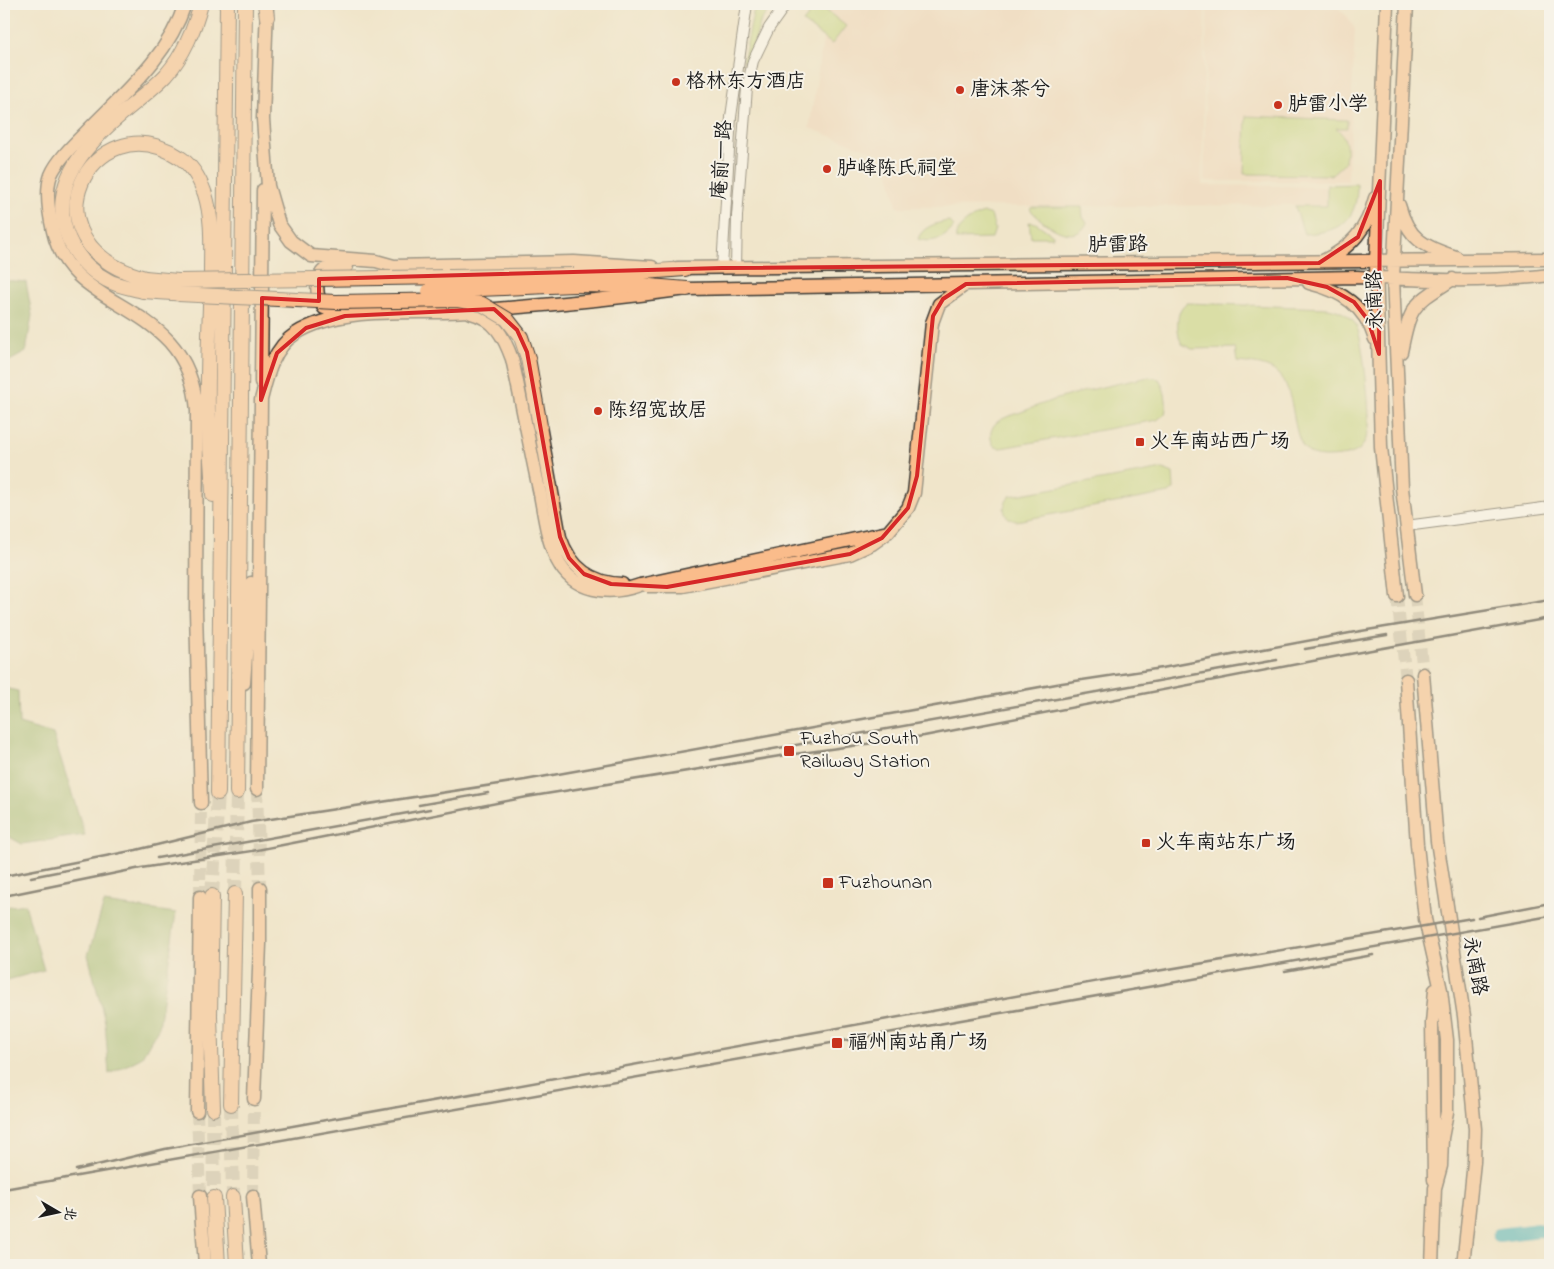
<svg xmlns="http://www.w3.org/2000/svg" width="1554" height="1269" font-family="'Indie Flower','LXGW WenKai TC',sans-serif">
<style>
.built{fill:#f0d6bc}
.green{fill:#bed57a;stroke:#6d784b}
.forest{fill:#96b66a;stroke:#596943}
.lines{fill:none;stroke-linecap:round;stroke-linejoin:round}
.river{stroke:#43b1be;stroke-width:14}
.major-tunnel{stroke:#c6bda8;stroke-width:12;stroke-dasharray:12 6;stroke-linecap:butt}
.highway-tunnel{stroke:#c6bda8;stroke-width:14;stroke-dasharray:14 7;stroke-linecap:butt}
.minor-casing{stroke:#3c3a36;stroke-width:12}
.major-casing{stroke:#3c3a36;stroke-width:15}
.highway-casing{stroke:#3c3a36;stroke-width:16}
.minor{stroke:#fff;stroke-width:10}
.major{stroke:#fabc8b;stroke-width:12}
.highway{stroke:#fabc8b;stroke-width:14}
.rail{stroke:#1c1c1c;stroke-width:2.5}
.major-bridge-casing{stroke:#3c3a36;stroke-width:15;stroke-linecap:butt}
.highway-bridge-casing{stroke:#3c3a36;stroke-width:16;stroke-linecap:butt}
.major-bridge{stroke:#fabc8b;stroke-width:12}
.highway-bridge{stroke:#fabc8b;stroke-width:14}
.marked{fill:none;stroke:#d62828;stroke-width:4;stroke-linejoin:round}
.poi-dot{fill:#c8321e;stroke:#f7f3e8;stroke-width:2}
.labels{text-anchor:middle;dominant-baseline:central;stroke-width:4;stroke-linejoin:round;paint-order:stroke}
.poi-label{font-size:20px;fill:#1c1c1c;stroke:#f7f3e8;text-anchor:start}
.street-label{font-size:20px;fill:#1c1c1c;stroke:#f7f3e8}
</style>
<rect width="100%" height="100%" fill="#f7f3e8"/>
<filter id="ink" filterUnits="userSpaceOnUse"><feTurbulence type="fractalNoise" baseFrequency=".02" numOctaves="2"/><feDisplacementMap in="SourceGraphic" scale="10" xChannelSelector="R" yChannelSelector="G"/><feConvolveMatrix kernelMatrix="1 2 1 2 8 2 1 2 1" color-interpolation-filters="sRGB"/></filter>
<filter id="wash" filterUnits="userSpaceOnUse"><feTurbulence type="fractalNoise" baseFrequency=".0096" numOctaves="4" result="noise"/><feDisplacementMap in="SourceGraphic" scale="20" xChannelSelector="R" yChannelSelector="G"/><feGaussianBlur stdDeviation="1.12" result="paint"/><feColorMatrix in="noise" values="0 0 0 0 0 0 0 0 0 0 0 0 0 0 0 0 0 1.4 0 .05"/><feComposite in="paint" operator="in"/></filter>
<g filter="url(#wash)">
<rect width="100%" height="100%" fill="#f0e5cb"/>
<path class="built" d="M829 4H1205L1202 185 1325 187 1326 205 897 207 885 156 809 128Z
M1207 4 1338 8 1348 17 1355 29 1348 181H1204Z"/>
<path class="green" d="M755 4H775L761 20 750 57 743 62Z
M818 4 846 26 832 44 803 22Z
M1246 116 1347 120V128H1336C1348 138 1347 148 1345 162L1331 175 1244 174Z
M1357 184C1358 222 1339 232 1304 234L1295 206H1327V185Z
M1032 207H1082L1083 217 1087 223C1075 248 1042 224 1030 209Z
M985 213 991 215 995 229 992 238 956 239C953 228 975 214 985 213Z
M948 221 954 226C947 238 932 244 918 239 922 227 936 223 948 221Z
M1029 222 1036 223 1053 235V237H1031Z
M1187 303 1328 308C1339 310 1349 314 1356 325 1363 337 1370 410 1369 427 1368 434 1365 443 1361 448 1354 456 1335 457 1325 457 1282 458 1305 391 1273 370 1263 364 1249 363 1237 362L1235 348 1192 349 1182 344C1176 334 1175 308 1187 303Z
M1149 377 1159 379C1165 388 1168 404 1165 414L1157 420 1001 448 995 447C989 440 989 430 996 423 1003 417 1016 414 1024 411 1065 394 1106 386 1149 377Z
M1163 469 1173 473 1174 489 1169 493 1016 521C1002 518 1001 506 1010 496Z"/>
<path class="forest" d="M4 280 26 282 32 315 26 352 4 364Z
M4 688 18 691 19 724 53 734 85 835 22 844 4 834Z
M104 903 176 913 159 1027 141 1058 109 1074 105 1022 88 955Z
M25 904 44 970 4 981V907Z"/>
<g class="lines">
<path class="river" d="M1499 1235 1539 1230 1550 1231"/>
</g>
</g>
<g filter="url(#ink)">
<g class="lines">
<path class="major-tunnel" d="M1415 595 1423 674
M1397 596 1406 680
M257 789 260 888
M200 897 201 803
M197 1111 200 1196
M253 1196 254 1099"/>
<path class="highway-tunnel" d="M235 894 237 792
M212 896 218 793
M231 1104 233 1197
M213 1109 214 1198"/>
<defs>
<path id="minor" d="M722 268 731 117 747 4
M736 268 737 216 747 88 753 61 769 28 786 4
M1406 526 1550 507"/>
<path id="major" d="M185 4C168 57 125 92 87 131 76 142 57 160 51 175 45 191 49 214 53 231 72 317 188 296 197 411L196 610 201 803
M1387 4 1376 261 1381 447 1397 596
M1407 4 1393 278 1402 488 1415 595
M267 6 263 119 268 186 279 224 291 241 311 256 376 261 394 266 574 262 652 267
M1399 205C1408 239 1424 247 1456 257
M1323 261C1352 247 1367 229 1375 198
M677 268 1550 259
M1309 283C1342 291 1365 306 1375 339
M471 313C495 319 504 337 512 359 522 403 530 449 540 494 544 515 547 540 557 560 574 593 609 596 640 585
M345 316 324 308C316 297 313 277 327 268 332 265 341 266 347 266
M932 323 939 304 966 284
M1401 352C1411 303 1413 305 1453 279
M261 382 263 190
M540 426 560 537C570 567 590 583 622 584
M1423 674 1437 841 1464 1016 1475 1129 1474 1162 1463 1265
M1406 680 1417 845 1425 919 1441 990 1447 1040V1112L1442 1138 1441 1166 1435 1188 1432 1265
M244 683 251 583
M257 789 261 400C267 376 273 348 295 334 343 304 413 315 467 311 541 306 613 299 687 289L1357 277C1421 280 1487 283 1550 275
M254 1099 260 944V888
M197 1111 200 897
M1434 1180 1432 1023 1435 990
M200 1196 205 1265
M253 1196 259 1265"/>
<path id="highway" d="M265 4 267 17
M574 275 631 273 685 269
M145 278C17 244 92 100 179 157 192 165 200 180 205 194 213 219 211 246 211 272 210 319 207 366 208 412 209 440 212 467 213 495
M574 285 650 286 687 289
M143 291C132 288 117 286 107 280 72 261 54 222 66 184 72 165 85 150 98 136 118 114 145 97 166 75 183 56 195 28 201 4
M237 792 245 4
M218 793 227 4
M212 896 210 1016 213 1109
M231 1104 235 894
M233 1197 237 1265
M214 1198 218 1265"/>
</defs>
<use href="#minor" class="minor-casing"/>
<use href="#major" class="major-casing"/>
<use href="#highway" class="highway-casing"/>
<use href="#minor" class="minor"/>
<use href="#major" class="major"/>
<use href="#highway" class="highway"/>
<path class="rail" d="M1305 649 1387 635
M711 760 1277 660
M419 805 488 793
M157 858 430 809
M4 876 136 850 251 822 525 780 1062 683 1162 668 1355 632 1550 600
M31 877 77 868
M4 896 141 868 252 851 527 797 780 756 924 736 1344 655 1550 618
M1478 917 1550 903
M1285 971 1373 955
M76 1170 165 1149 1127 976 1472 918
M4 1189 1550 916"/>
<defs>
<path id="major-bridge" d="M640 585 888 532 908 508 914 493 932 323
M647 586H683L850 554 872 544 886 534"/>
<path id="highway-bridge" d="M145 278 178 281 574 275
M143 291 187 294
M429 291 574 285
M178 294 336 302 457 300 482 304 507 319 521 337 528 358 540 426"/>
</defs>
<use href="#major-bridge" class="major-bridge-casing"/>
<use href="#highway-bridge" class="highway-bridge-casing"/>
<use href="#major-bridge" class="major-bridge"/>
<use href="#highway-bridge" class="highway-bridge"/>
</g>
</g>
<path d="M0 0H1554V1269H0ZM1380 181 1379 354 1368 320 1354 302 1327 287 1287 278 966 284 943 299 933 316 917 476 908 508 882 538 850 554 667 587 611 584 584 574 569 558 560 537 527 352 517 330 494 309 345 316 306 328 277 353 261 400 262 298 319 301V279L722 268 1319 263 1358 237Z" fill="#f0e5cb" fill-opacity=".55" fill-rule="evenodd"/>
<path class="marked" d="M1380 181 1379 354 1368 320 1354 302 1327 287 1287 278 966 284 943 299 933 316 917 476 908 508 882 538 850 554 667 587 611 584 584 574 569 558 560 537 527 352 517 330 494 309 345 316 306 328 277 353 261 400 262 298 319 301V279L722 268 1319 263 1358 237Z"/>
<g class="poi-dot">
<circle cx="676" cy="82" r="5"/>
<circle cx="960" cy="90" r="5"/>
<circle cx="1278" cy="105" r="5"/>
<circle cx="827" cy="169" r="5"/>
<circle cx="598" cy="411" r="5"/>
<rect x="1135" y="437" width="10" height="10" rx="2.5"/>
<rect x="783" y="745" width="12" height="12" rx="2.5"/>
<rect x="1141" y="838" width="10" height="10" rx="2.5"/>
<rect x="822" y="877" width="12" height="12" rx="2.5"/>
<rect x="831" y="1037" width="12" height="12" rx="2.5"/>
</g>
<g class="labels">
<g class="poi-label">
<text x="686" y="82">格林东方酒店</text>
<text x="970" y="90">唐沫茶兮</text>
<text x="1288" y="105">胪雷小学</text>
<text x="837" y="169">胪峰陈氏祠堂</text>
<text x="608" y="411">陈绍宽故居</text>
<text x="1150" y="442">火车南站西广场</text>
<text x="800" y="739">Fuzhou South<tspan x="800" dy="23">Railway Station</tspan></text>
<text x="1156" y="843">火车南站东广场</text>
<text x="839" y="883">Fuzhounan</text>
<text x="848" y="1043">福州南站甬广场</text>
</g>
<g class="street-label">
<text transform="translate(723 160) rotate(-86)">庵前一路</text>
<text transform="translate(1118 246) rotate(-1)">胪雷路</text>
<text transform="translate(1376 300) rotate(-92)">永南路</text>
<text transform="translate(1474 966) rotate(80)">永南路</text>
</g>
</g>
<rect width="1554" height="1269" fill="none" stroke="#f7f3e8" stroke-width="20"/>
<g transform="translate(58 1212) rotate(99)" stroke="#f7f3e8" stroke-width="4" paint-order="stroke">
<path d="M0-4L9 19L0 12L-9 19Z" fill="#1c1c1c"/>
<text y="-8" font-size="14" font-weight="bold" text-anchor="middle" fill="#1c1c1c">北</text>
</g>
</svg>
